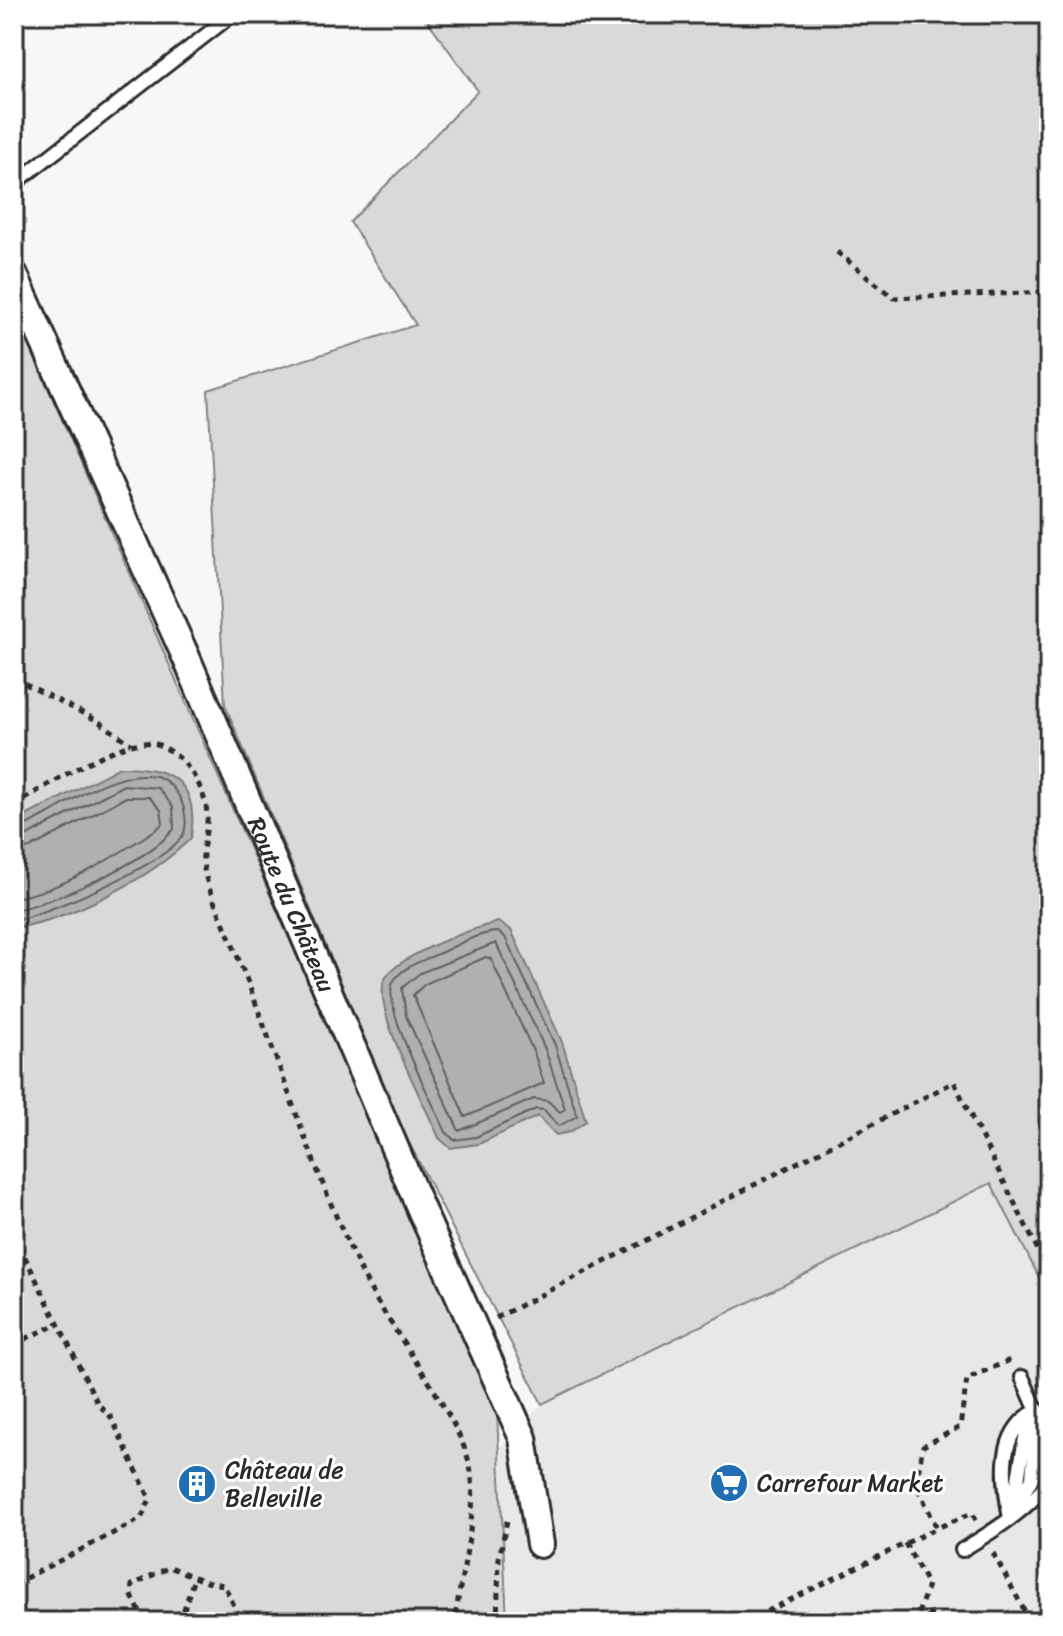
<svg xmlns="http://www.w3.org/2000/svg" width="1063" height="1636" font-family="Sriracha,sans-serif">
<style>
.built{fill:#e8e8e8}
.green{fill:#d9d9d9;stroke:#828282;stroke-width:2}
.water{fill:#b0b0b0;stroke:#7b7b7b;stroke-width:2}
.lines{fill:none;stroke-linecap:round;stroke-linejoin:round}
.shore{stroke:#606060;stroke-width:2}
.lane-casing{stroke:#2b2b2b;stroke-width:18}
.street-casing{stroke:#2b2b2b;stroke-width:32}
.path{stroke:#2b2b2b;stroke-width:5;stroke-dasharray:6 6;stroke-linecap:butt}
.lane{stroke:#fff;stroke-width:12}
.street{stroke:#fff;stroke-width:26}
.labels{text-anchor:middle;dominant-baseline:central;stroke-width:6;stroke-linejoin:round;paint-order:stroke}
.street-label{font-size:24px;fill:#2b2b2b;stroke:#fff}
.poi-label{font-size:24px;fill:#2b2b2b;stroke:#fff;text-anchor:start}
</style>
<rect width="100%" height="100%" fill="#f7f7f7"/>
<filter id="ink" filterUnits="userSpaceOnUse"><feTurbulence type="fractalNoise" baseFrequency=".0125" numOctaves="2"/><feDisplacementMap in="SourceGraphic" scale="16" xChannelSelector="R" yChannelSelector="G"/><feConvolveMatrix kernelMatrix="1 2 1 2 8 2 1 2 1" color-interpolation-filters="sRGB"/></filter>
<g filter="url(#ink)">
<path class="built" d="M992 1182 1049 1297V1622H507L498 1450 542 1404Z"/>
<path class="green" d="M423 14H1049V1297L991 1183 542 1404 405 1135 225 705 208 390 416 325 350 222 478 91Z
M14 310 497 1413 507 1622H14V928C61 921 102 898 142 874L60 799 14 822Z"/>
<path class="water" d="M120 767C172 767 199 781 191 838 150 879 71 919 14 928V822Z
M498 922 511 930 562 1042 586 1121 570 1132 556 1135 538 1116 479 1144 450 1148 439 1138C426 1106 373 1012 384 981 394 956 472 929 498 922Z"/>
<g class="lines">
<path class="shore" d="M14 829C24 828 33 821 42 817 76 799 108 773 148 775 163 775 174 787 181 800 185 809 188 826 183 835 166 864 48 914 14 920
M14 839 25 837 124 785 158 788 173 807 174 829C148 861 55 903 14 910
M14 851 30 848 126 797H149L161 810 163 823 157 829C113 857 66 889 14 898
M498 932 505 937 555 1045 577 1116 559 1126 544 1110 536 1109 476 1137 454 1140 446 1132C434 1105 381 1006 393 982 402 966 425 960 440 953 458 945 479 932 498 932Z
M496 943 545 1049 565 1109 560 1112 548 1101 534 1099 459 1131 406 1016 402 988 420 973Z
M486 957 491 959 534 1053 544 1083 465 1117 413 995 425 984Z"/>
<defs>
<path id="lane" d="M14 184 233 14
M1022 1377 1049 1438
M1014 1503 1026 1432 1036 1413
M1016 1507 1032 1478 1038 1410
M1010 1519C1003 1479 996 1430 1038 1410
M962 1550C985 1536 1043 1502 1049 1475"/>
<g id="street">
<path id="s1" d="M14 275 186 657 422 1212 523 1438 540 1544"/>
</g>
</defs>
<use href="#lane" class="lane-casing"/>
<use href="#street" class="street-casing"/>
<path class="path" d="M837 252 894 298 1049 292
M14 678 98 721 131 744
M14 805C44 788 124 734 156 744 184 753 205 786 207 814 208 829 202 845 203 862 205 878 210 892 217 908 272 1031 306 1162 367 1283 393 1334 464 1421 471 1472 478 1521 460 1573 455 1622
M14 1235 98 1404 111 1417 150 1499 141 1519 14 1584
M496 1318 954 1082 1049 1272
M14 1344 58 1324
M976 1520 972 1513 937 1528 916 1484 923 1446 960 1427 967 1379 1010 1360
M905 1543 928 1585 919 1611 939 1618 938 1622
M993 1553 1029 1619 1041 1618
M145 1622 131 1594 132 1585 170 1567 206 1582 224 1585 242 1622
M180 1622 194 1578
M497 1622 499 1558 508 1516
M745 1622 937 1528"/>
<use href="#lane" class="lane"/>
<use href="#street" class="street"/>
</g>
</g>
<defs>
<symbol id="supermarket-disc" viewBox="-11 -11 22 22"><circle r="9.5" fill="#1f6fb2" stroke="#fff"/><path d="M-6-5.5h2.5l.6 2H6L4.5 2H-2.5L-4.4-4H-6ZM-1.5 3.2a1.3 1.3 0 1 0 .1 0ZM3 3.2a1.3 1.3 0 1 0 .1 0Z" fill="#fff"/></symbol>
<symbol id="building-disc" viewBox="-11 -11 22 22"><circle r="9.5" fill="#1f6fb2" stroke="#fff"/><path d="M-4-6H4V6H1V3H-1V6H-4ZM-2.5-4.3h1.7v1.8h-1.7ZM.8-4.3h1.7v1.8H.8ZM-2.5-1h1.7V.8h-1.7ZM.8-1h1.7V.8H.8Z" fill="#fff"/></symbol>
</defs>
<g fill-rule="evenodd">
<use href="#supermarket-disc" x="707" y="1461" width="44" height="44"/>
<use href="#building-disc" x="175" y="1462" width="44" height="44"/>
</g>
<g class="labels">
<g class="street-label">
<text stroke="none"><textPath href="#s1" startOffset="688">Route du Château</textPath></text>
</g>
<g class="poi-label">
<text x="225" y="1470">Château de<tspan x="225" dy="28">Belleville</tspan></text>
<text x="757" y="1483">Carrefour Market</text>
</g>
</g>
<rect width="1063" height="1636" fill="none" stroke="#fff" stroke-width="48"/>
<rect x="24" y="24" width="1015" height="1588" fill="none" stroke="#2b2b2b" stroke-width="3" filter="url(#ink)"/>
</svg>
